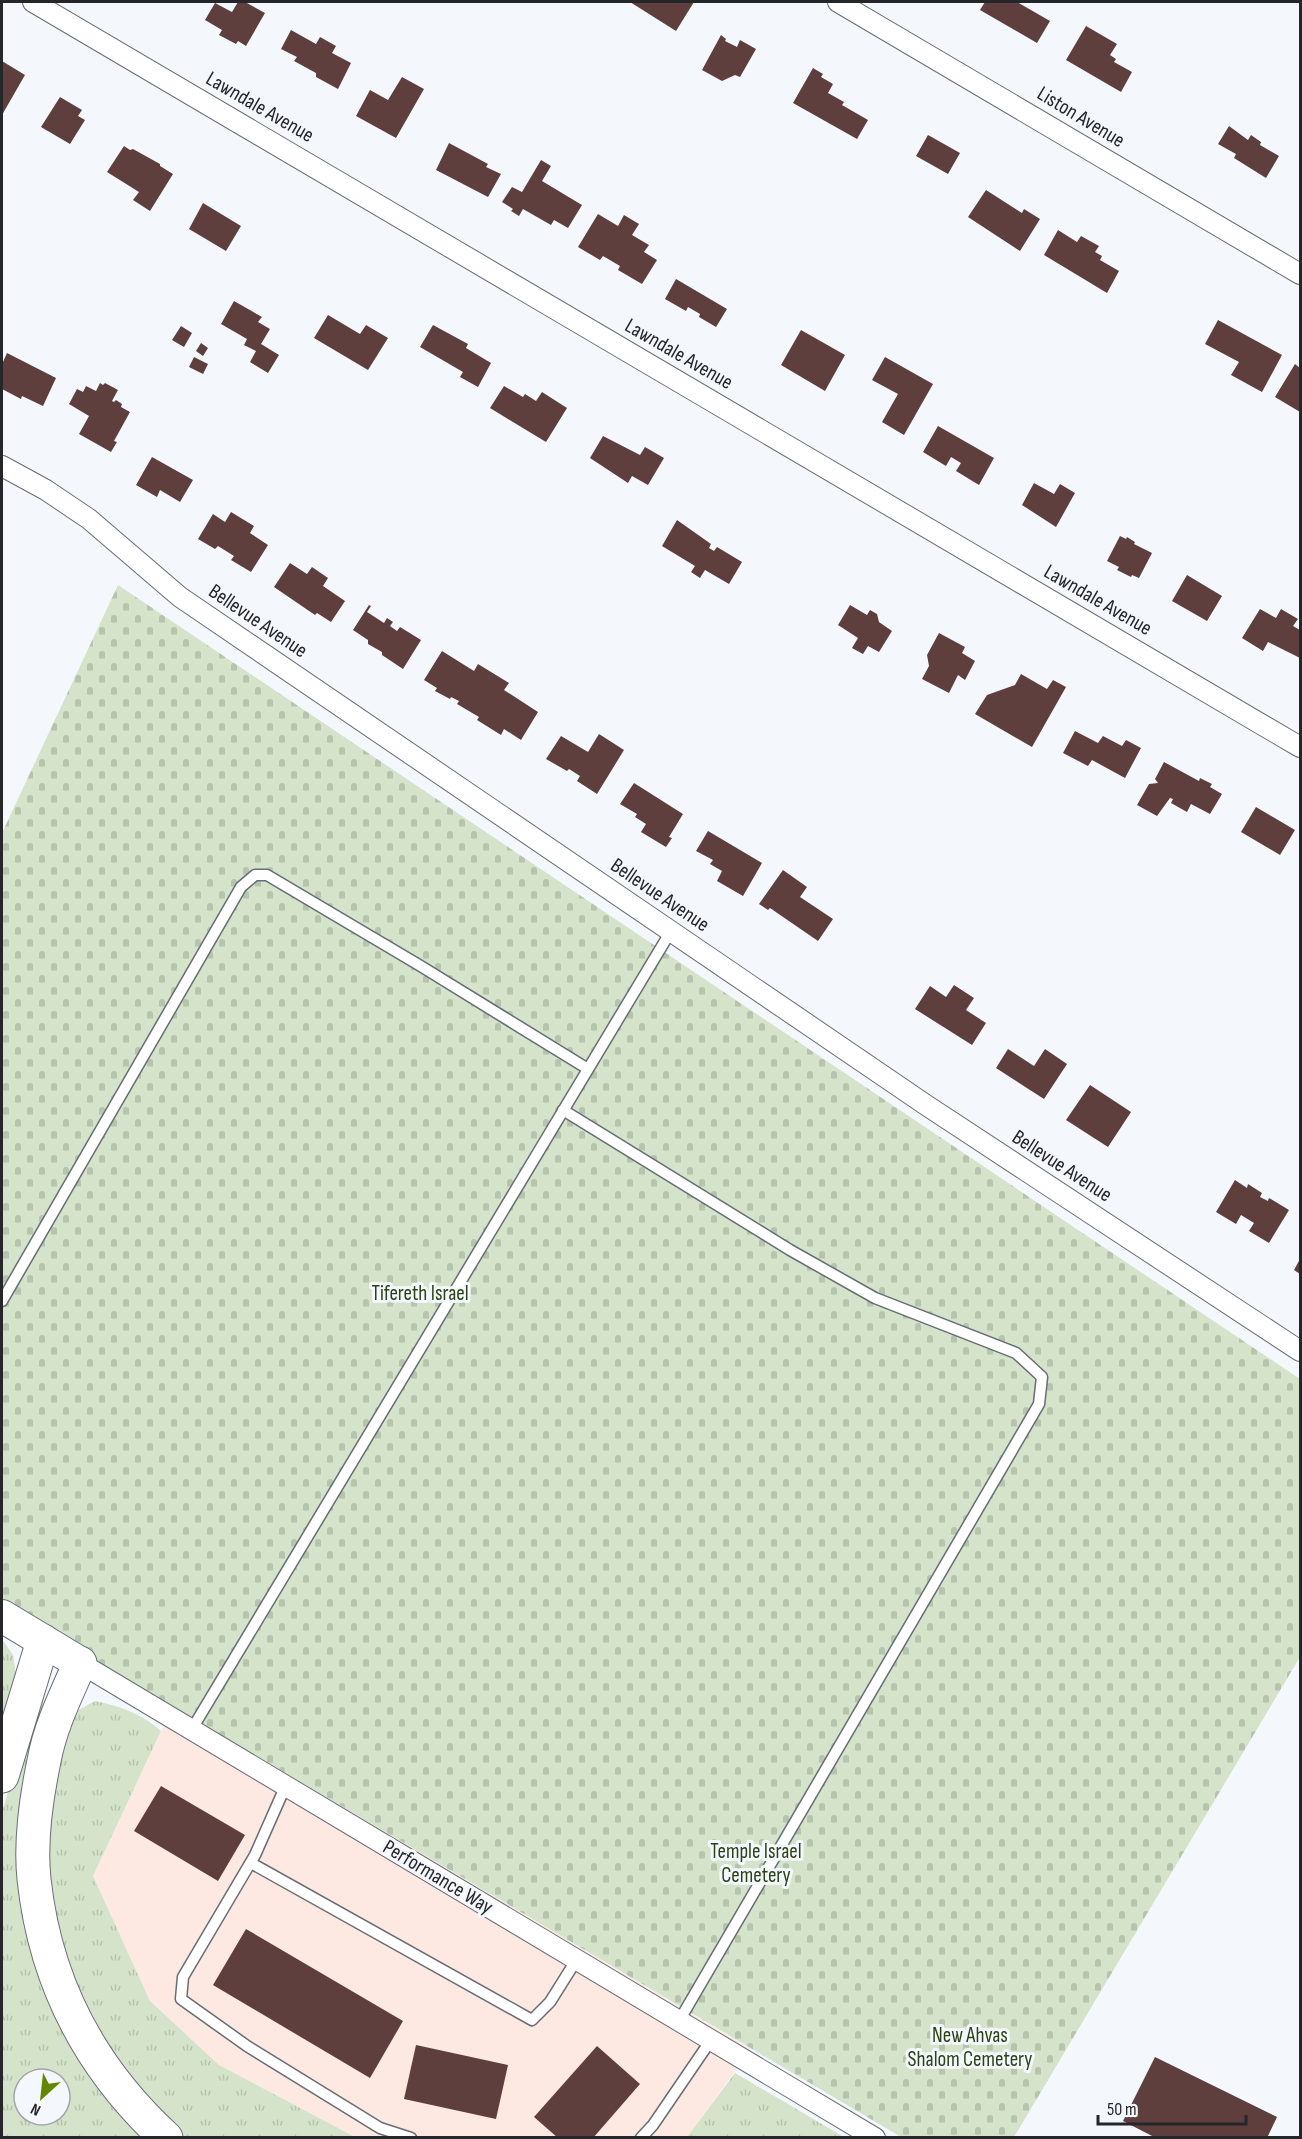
<svg xmlns="http://www.w3.org/2000/svg" width="1302" height="2139" font-family="'Sofia Sans Condensed',sans-serif">
<style>
.commercial{fill:#fde9e1}
.grass{fill:url(#grass-tufts);fill-rule:evenodd}
.cemetery{fill:url(#cemetery-stones)}
.building{fill:#5f3f3d}
.lines{fill:none;stroke-linecap:round;stroke-linejoin:round}
.service-casing{stroke:#676d75;stroke-width:13}
.minor-casing{stroke:#676d75;stroke-width:22}
.primary-casing{stroke:#676d75;stroke-width:34}
.motorway-casing{stroke:#676d75;stroke-width:35}
.service{stroke:#fff;stroke-width:10}
.minor{stroke:#fff;stroke-width:20}
.primary{stroke:#fff;stroke-width:32}
.motorway{stroke:#fff;stroke-width:33}
.labels{text-anchor:middle;dominant-baseline:central;stroke-width:6;stroke-linejoin:round;paint-order:stroke}
.street-label{font-size:21px;fill:#24262a;stroke:#f4f8fd}
.park-label{font-size:21px;fill:#2a4214;stroke:#f4f8fd}
</style>
<defs>
<pattern id="grass-tufts" width="24" height="20" patternUnits="userSpaceOnUse" patternTransform="scale(1.5)"><rect width="24" height="20" fill="#d4e3c9"/><path d="M3 7l-1-3M5 7V3M7 7l1-3M15 17l-1-3M17 17v-4M19 17l1-3" fill="none" stroke="#b6c3ad"/></pattern>
<pattern id="cemetery-stones" width="16" height="16" patternUnits="userSpaceOnUse" patternTransform="scale(1.5)"><rect width="16" height="16" fill="#d4e3c9"/><path d="M2 7V4a2 2 0 0 1 4 0v3zM10 15v-3a2 2 0 0 1 4 0v3z" fill="#b6c3ad"/></pattern>
</defs>
<rect width="100%" height="100%" fill="#f4f8fd"/>
<path class="commercial" d="M177 1708 751 2049 687 2137H355L219 2065 150 2001 93 1876 161 1731Z"/>
<path class="grass" d="M2 1639 13 1655 16 1674 2 1730Z
M46 1685 26 1810 25 1879 149 2137 2 2138V1812L38 1694ZM24 2079H60V2115H24Z
M95 1701C119 1706 141 1713 161 1731L93 1876 150 2001 219 2065 355 2137H181L99 2038 64 1967 49 1900 47 1853 62 1734 73 1713Z
M735 2073 844 2137H687Z"/>
<path class="cemetery" d="M118 585 1300 1379V1657L1014 2137H901L2 1605V833Z"/>
<path class="building" d="M238 2H245L265 13 246 46 238 41 236 44 219 35 222 30 205 20 215 3 232 12Z
M630 2H694L676 31Z
M985 2H1017L1050 21 1037 43 980 10Z
M1086 26 1117 44 1110 55 1116 59 1114 62 1132 72 1121 92 1066 60Z
M291 30 316 44 320 37 336 46 332 53 351 63 338 89 316 77V73L294 61 297 57 281 49Z
M721 35 726 39 725 41 737 47 740 40 756 49 740 77 735 75 722 81 702 70Z
M2 61 25 75 2 115Z
M813 68 823 74 821 77 833 84 828 93 844 102 842 105 868 120 857 139 793 103Z
M402 77 424 89 396 138 356 116 370 90 388 100Z
M60 97 82 110 78 116 85 120 70 144 41 127Z
M1229 126 1248 140 1251 135 1261 142 1260 145 1279 156 1266 178 1234 158 1236 154 1218 144Z
M928 135 960 153 948 174 916 156Z
M449 143 488 164 486 167 501 174 488 197 436 170Z
M124 146 130 150 133 149 160 164V166L173 174 150 211 133 200 139 192 107 172Z
M541 160 551 166 542 181 582 205 568 228 554 220 551 225 523 209 519 216 511 211 513 209 502 202 512 187 522 192Z
M986 190 1022 213 1024 209 1040 219 1020 251 968 217Z
M203 203 241 226 226 251 189 229Z
M598 214 618 226 624 215 639 224 632 235 649 245 644 252 657 260 642 284 618 270 620 266 603 256 600 260 578 247Z
M1058 230 1077 242 1081 236 1099 246 1095 252 1102 256 1100 260 1119 271 1107 293 1044 255Z
M676 279 727 309 716 327 699 317 700 314 688 307 686 311 665 299Z
M234 301 262 317 258 322 270 329 261 344 279 355 268 373 250 362 256 351 244 345 247 339 221 324Z
M328 315 360 334 366 325 388 338 368 370 314 338Z
M1218 320 1282 355 1262 392 1231 375 1239 362 1205 344Z
M433 325 468 344 466 348 491 363 478 387 460 377 463 372 420 347Z
M181 326 192 333 184 347 172 340Z
M801 330 845 355 825 391 781 365Z
M201 343 208 348 203 356 196 351Z
M7 353 56 378 43 406 22 396 21 399 2 389V361L3 362Z
M194 357 208 364 203 374 189 367Z
M885 357 933 384 904 435 882 422 898 394 872 380Z
M1295 364 1300 368V412L1275 397Z
M100 383 103 385 105 383 118 390 112 401 114 402 116 400 122 404 121 407 130 412 114 441 117 442 111 452 79 434 89 416 69 404 77 389 83 392 86 386 96 391Z
M504 386 523 397 525 394 536 401 542 392 567 408 546 442 490 408Z
M938 426 994 458 979 485 956 471 961 463 951 457 946 466 923 452Z
M603 436 640 455 645 447 664 458 648 485 632 476 628 483 590 458Z
M152 457 193 480 180 502 160 490 157 497 136 485Z
M1034 483 1054 494 1060 484 1075 493 1056 527 1022 505Z
M231 512 254 526 250 533 268 545 251 572 231 560 234 556 218 546 215 549 198 539 213 514 225 522Z
M677 520 711 544 709 548 714 551 717 547 742 562 729 584 705 570 700 578 691 572 695 566 662 546Z
M1120 536 1126 539 1127 537 1135 542 1134 544 1152 553 1139 578 1132 575 1131 577 1117 570 1119 567 1107 561Z
M290 563 307 574 312 567 328 578 323 586 345 601 331 622 317 613 315 615 274 587Z
M1187 575 1222 596 1207 621 1172 601Z
M369 605 371 606 367 612 384 623 387 618 393 622 390 626 397 631 400 627 421 640 403 669 382 655V652L368 644V640L353 630Z
M850 605 867 615 870 610 877 614 879 622 892 631 879 652 868 646 863 654 852 648 858 638 838 625Z
M1260 609 1276 618 1281 609 1298 619 1293 626 1300 630V658L1268 642 1263 651 1242 638Z
M939 633 965 647 962 653 975 661 965 680 958 675 949 693 922 679 929 666 927 655Z
M442 651 474 671 478 664 509 683 504 690 538 712 521 740 504 729 501 735 477 720 479 717 457 704 459 701 451 697 450 699 435 691 437 688 424 680Z
M1021 674 1047 689 1053 680 1066 687 1032 747 975 714 987 695 1015 685Z
M1075 731 1098 743 1103 736 1122 746 1126 740 1141 748 1125 778 1092 760 1088 766 1063 753Z
M599 734 624 750 597 794 577 781 580 776 569 769 567 771 546 759 561 736 588 752Z
M1164 762 1199 781 1200 778 1212 784 1210 787 1222 794 1210 814 1191 804 1187 812 1171 803 1173 799 1170 798 1157 816 1137 805 1149 784 1158 783 1155 779Z
M634 783 683 814 669 837 672 838 666 847 641 832 646 824 635 817 637 814 620 804Z
M1256 807 1295 830 1280 855 1241 832Z
M708 831 762 863 743 896 717 881 722 871 710 864 713 860 696 851Z
M783 870 807 887 800 897 833 919 818 941 770 908 768 910 759 904Z
M954 985 974 998 966 1010 986 1023 972 1045 915 1009 930 986 946 997Z
M1008 1049 1034 1066 1045 1049 1067 1064 1044 1099 996 1068Z
M1090 1085 1131 1112 1108 1147 1066 1120Z
M1235 1180 1247 1188 1248 1184 1262 1193 1260 1197 1268 1201 1269 1198 1289 1210 1269 1243 1249 1231 1254 1223 1241 1215 1236 1224 1216 1212Z
M1300 1259V1274L1294 1270Z
M161 1786 245 1835 218 1881 134 1831Z
M246 1929 403 2021 370 2078 213 1985Z
M416 2045 508 2065 496 2119 404 2099Z
M597 2046 640 2084 593 2138H558L534 2117Z
M1155 2057 1277 2117 1267 2138H1156L1123 2121Z"/>
<g class="lines">
<defs>
<path id="service" d="M563 1110 790 1250 875 1298 1016 1353 1042 1377 1039 1404 679 2021
M2 1301 241 887 255 875H267L419 965 588 1069
M192 1729 671 931
M286 1785 255 1855 183 1977 181 1999 247 2046 380 2128 411 2138
M251 1863 532 2020 550 2002 577 1959
M641 2138 653 2125 711 2040"/>
<path id="minor" d="M33 2 1300 747
M838 2 1300 274
M2 466 46 490 89 519 180 597 926 1105 1300 1351
M80 1663 875 2138"/>
<path id="primary" d="M2 1616 80 1663"/>
<path id="motorway" d="M80 1663C66 1695 50 1727 44 1761 36 1799 30 1841 34 1879 45 1982 90 2068 166 2138
M2 1776 43 1641"/>
</defs>
<use href="#service" class="service-casing"/>
<use href="#minor" class="minor-casing"/>
<use href="#primary" class="primary-casing"/>
<use href="#motorway" class="motorway-casing"/>
<use href="#service" class="service"/>
<use href="#minor" class="minor"/>
<use href="#primary" class="primary"/>
<use href="#motorway" class="motorway"/>
</g>
<g class="labels">
<g class="street-label">
<text transform="translate(260 107) rotate(30)">Lawndale Avenue</text>
<text transform="translate(1081 117) rotate(31)">Liston Avenue</text>
<text transform="translate(679 354) rotate(30)">Lawndale Avenue</text>
<text transform="translate(1098 600) rotate(30)">Lawndale Avenue</text>
<text transform="translate(258 621) rotate(34)">Bellevue Avenue</text>
<text transform="translate(660 895) rotate(34)">Bellevue Avenue</text>
<text transform="translate(1062 1166) rotate(33)">Bellevue Avenue</text>
<text transform="translate(438 1877) rotate(31)">Performance Way</text>
</g>
<g class="park-label">
<text x="420" y="1293">Tifereth Israel</text>
<text x="756" y="1851">Temple Israel<tspan x="756" dy="24">Cemetery</tspan></text>
<text x="970" y="2035">New Ahvas<tspan x="970" dy="24">Shalom Cemetery</tspan></text>
</g>
</g>
<rect width="1302" height="2139" fill="none" stroke="#24262a" stroke-width="6"/>
<g transform="translate(42 2097) rotate(207)"><circle r="28" fill="#f4f8fd" stroke="#a1a4a9" stroke-width="1.5"/>
<path d="M0-4.5L10 22L0 15L-10 22Z" fill="#658603"/>
<text y="-9" font-size="16" font-weight="bold" text-anchor="middle" fill="#24262a">N</text>
</g>
<path d="M1098 2115v9h148v-9" fill="none" stroke="#24262a" stroke-width="3"/>
<text x="1107" y="2115" font-size="18" fill="#24262a" stroke="#f4f8fd" stroke-width="4.5" paint-order="stroke">50 m</text>
</svg>
